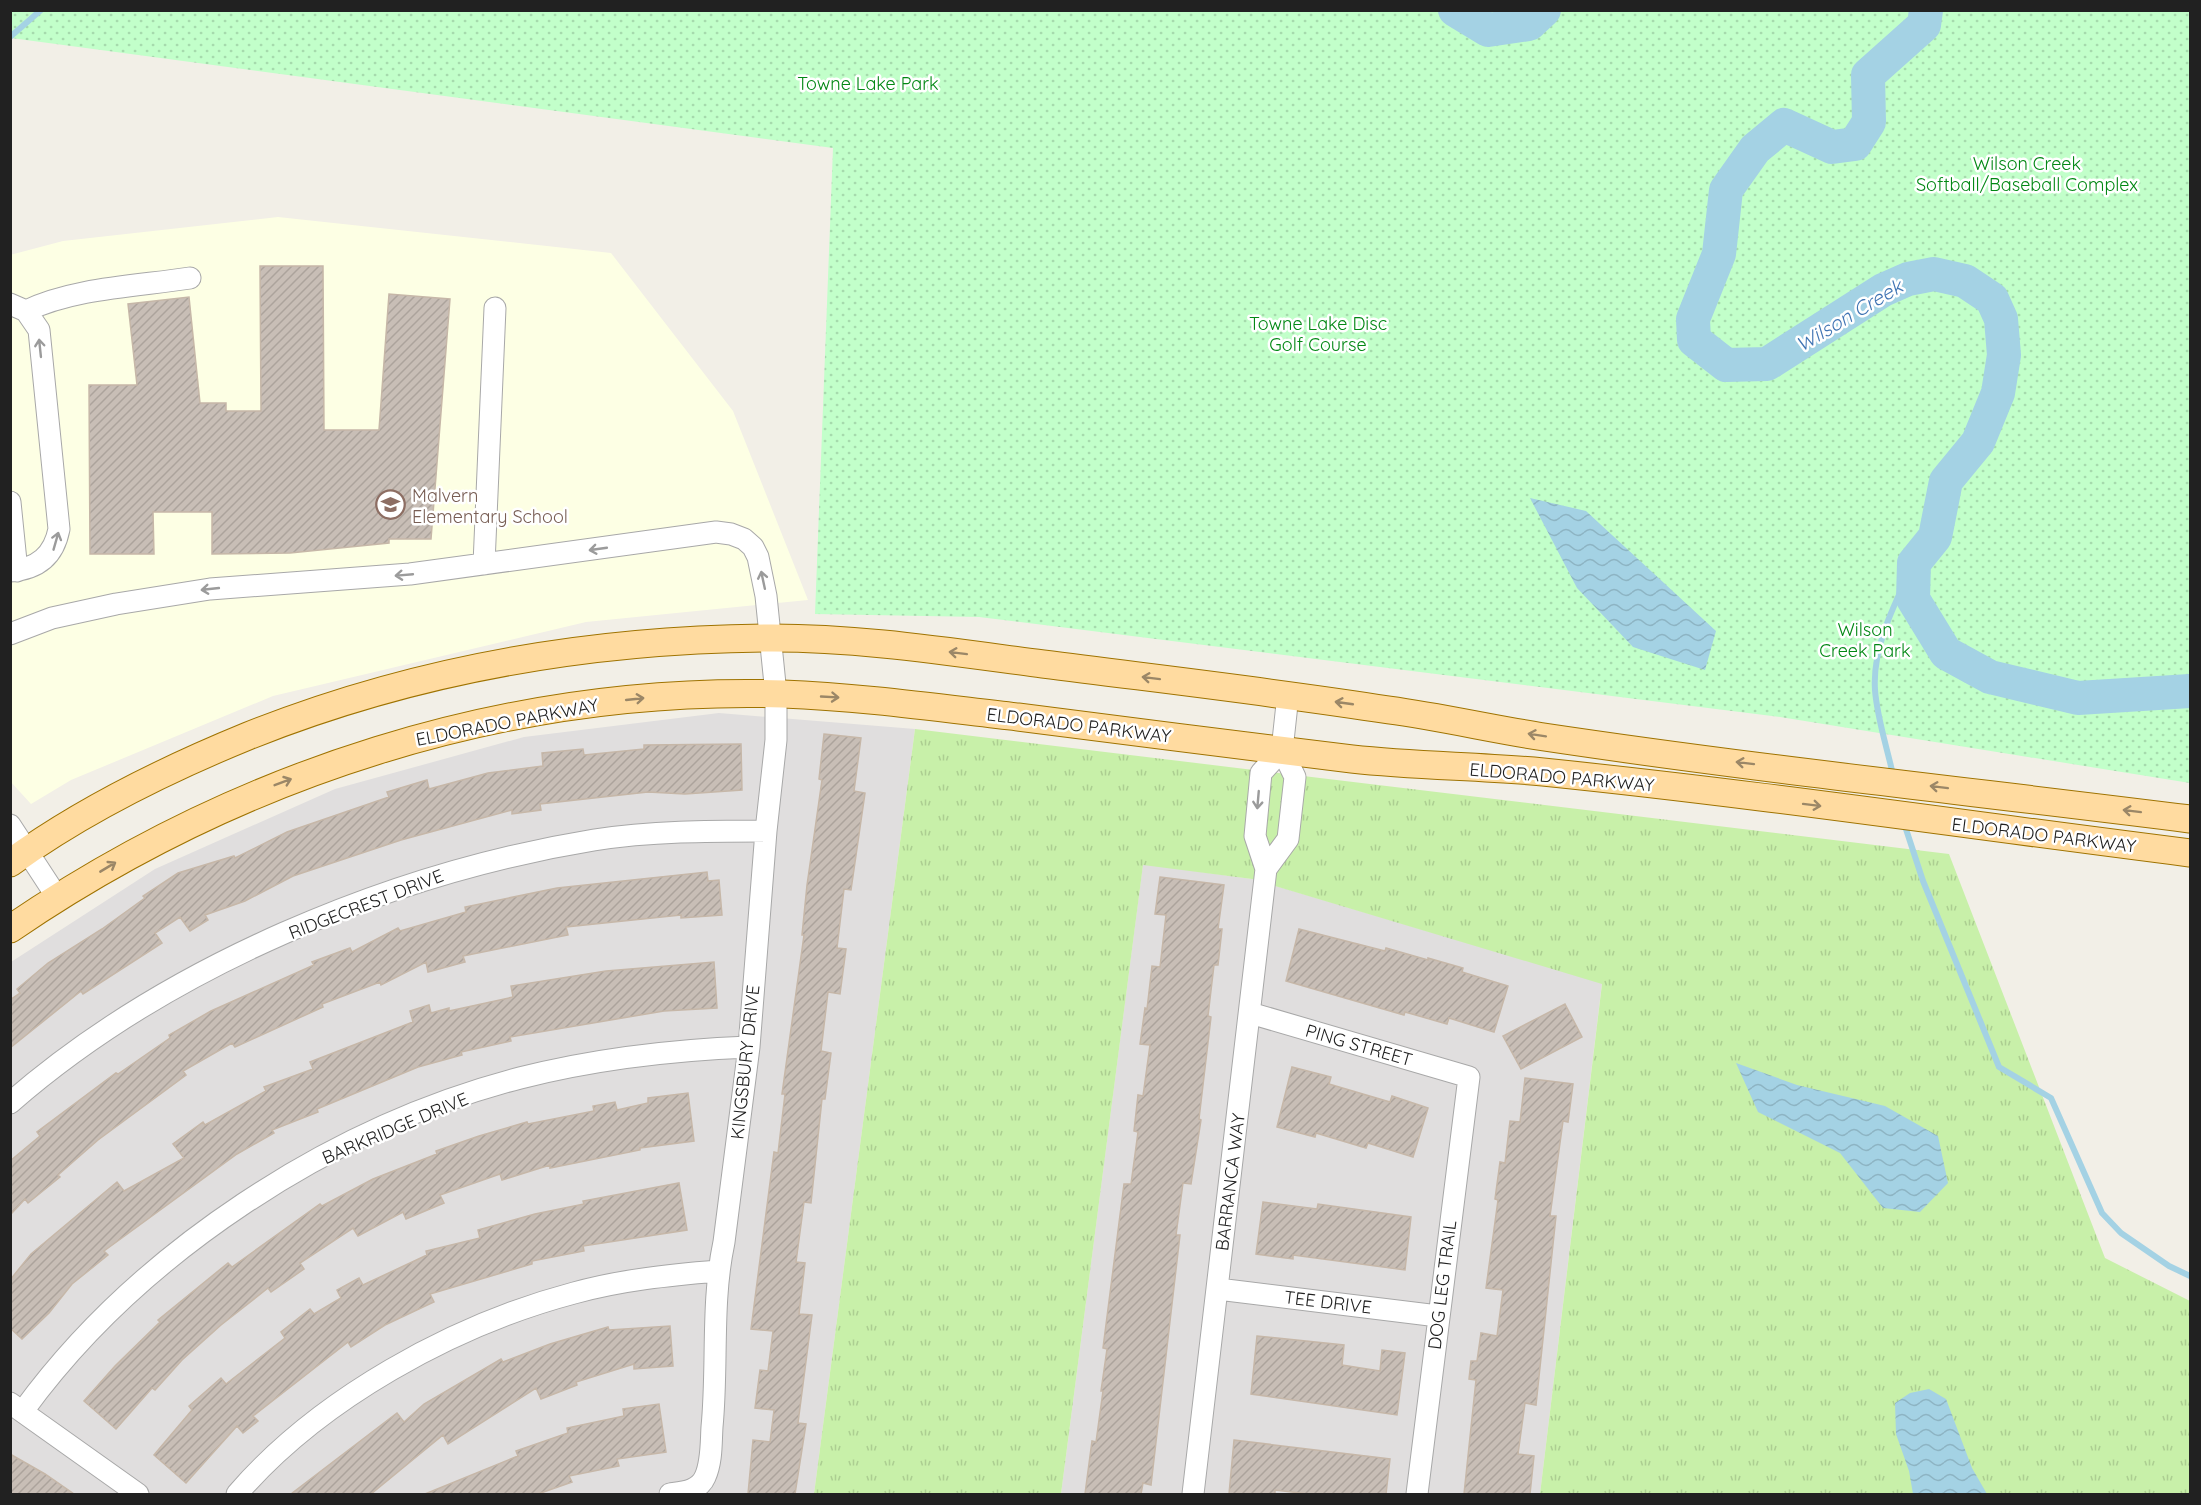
<svg xmlns="http://www.w3.org/2000/svg" width="2201" height="1505" font-family="Quicksand,sans-serif">
<style>
.residential{fill:#e0dede}
.education{fill:#fdffe4}
.grass{fill:url(#grass-tufts)}
.park{fill:url(#park-dots)}
.water{fill:url(#water-waves)}
.lines{fill:none;stroke-linecap:round;stroke-linejoin:round}
.stream{stroke:#a4d2e4;stroke-width:6}
.river{stroke:#a4d2e4;stroke-width:34}
.building{fill:url(#building-hatch);stroke:#c6b7a8;stroke-width:1.5}
.minor-casing{stroke:#a8a8a8;stroke-width:23}
.major-casing{stroke:#9f7300;stroke-width:29}
.minor{stroke:#fff;stroke-width:21}
.major{stroke:#ffdba0;stroke-width:27}
.oneway{stroke:#9b9b9b}
.oneway2{stroke:#9b8767}
.labels{text-anchor:middle;dominant-baseline:central;stroke-width:5;stroke-linejoin:round;paint-order:stroke}
.park-label{font-size:18px;fill:#028814;stroke:#fff}
.education-label{font-size:18px;fill:#785e54;stroke:#fff;text-anchor:start}
.street-label{font-size:18px;fill:#212121;stroke:#fff}
.water-label{font-size:20px;font-style:italic;fill:#4074b3;stroke:#fff}
</style>
<defs>
<pattern id="grass-tufts" width="24" height="20" patternUnits="userSpaceOnUse" patternTransform="scale(1.5)"><rect width="24" height="20" fill="#c8f0a9"/><path d="M3 7l-1-3M5 7V3M7 7l1-3M15 17l-1-3M17 17v-4M19 17l1-3" fill="none" stroke="#acce91"/></pattern>
<pattern id="park-dots" width="8" height="8" patternUnits="userSpaceOnUse" patternTransform="scale(1.5)"><rect width="8" height="8" fill="#c2ffca"/><path d="M2 2h.1M6 6h.1" fill="none" stroke="#a6daad" stroke-width="1.8" stroke-linecap="round"/></pattern>
<pattern id="water-waves" width="16" height="10" patternUnits="userSpaceOnUse" patternTransform="scale(1.5)"><rect width="16" height="10" fill="#a4d2e4"/><path d="M0 5q4-4 8 0t8 0" fill="none" stroke="#8db4c3"/></pattern>
<pattern id="building-hatch" width="6" height="6" patternUnits="userSpaceOnUse" patternTransform="scale(1.5)"><rect width="6" height="6" fill="#c8beb6"/><path d="M-1 1l2-2M0 6l6-6M5 7l2-2" fill="none" stroke="#aca39c"/></pattern>
</defs>
<rect width="100%" height="100%" fill="#f2efe7"/>
<path class="residential" d="M719 713 915 729 814 1494H11V962L155 869 335 789 524 737Z
M1143 864 1252 879 1602 983 1540 1494H1061Z"/>
<path class="education" d="M278 217 611 253 733 411 808 600 586 622 273 696 71 780 31 804 10 781V255L63 241Z"/>
<path class="grass" d="M915 729 1949 854 2105 1258 2190 1301V1494H1540L1602 984 1252 879 1143 865 1061 1494H814Z"/>
<path class="park" d="M11 10 2190 11V783L1780 717 979 617 815 614 833 148 11 38Z"/>
<path class="water" d="M1530 498 1586 511 1716 631 1705 670 1633 647 1577 588Z
M1736 1063 1797 1085 1885 1106 1938 1136 1948 1183 1920 1212 1883 1208 1840 1153 1758 1112Z
M1929 1389 1946 1399 1972 1468 1987 1494H1913L1909 1471 1896 1434 1895 1403 1910 1393Z"/>
<g class="lines">
<path class="stream" d="M10 37 41 10
M1893 775C1887 747 1877 718 1875 690 1872 646 1896 601 1914 563
M1904 823 1923 881 1999 1067 2051 1098 2102 1213 2121 1233 2169 1266 2190 1276"/>
<path class="river" d="M1455 10 1488 30 1529 24 1544 10
M1926 10 1924 25 1868 75 1869 122 1855 144 1832 147 1784 125 1755 149 1726 190 1719 254 1693 319 1694 340 1726 365 1767 364 1883 290 1908 279 1934 274 1965 281 1992 299 2001 319 2004 355 1998 393 1978 442 1946 481 1935 537 1914 563 1913 599 1946 653 1990 677 2078 698 2190 691"/>
</g>
<path class="building" d="M260 266H323L324 430H379L389 294 450 299 431 539H389V543L290 553 212 554V512H153L154 554H90L89 385H137L128 304 189 297 200 403H226V411H261Z
M824 734 861 738 854 791 865 793 851 890 844 889 837 948 846 949 840 994 828 992 821 1051 831 1053 825 1099H822L811 1203 804 1202 796 1262 805 1263 799 1314 812 1315 798 1423 806 1424 795 1494H748L753 1440 770 1442 774 1410 755 1408 760 1370 768 1371 773 1331 751 1329 774 1152 778 1153 785 1094H782L804 935H802L807 885 822 780 819 779Z
M741 744 742 790 685 794 648 792 540 804 541 810 512 814V810L401 840 293 876 245 901 205 915 208 920 190 931 180 917 155 933 162 943 83 994 81 991 10 1048V1000L20 993 17 989 48 963 102 929 145 898 143 896 178 873 234 856 235 858 287 832 389 797 387 792 427 780 429 789 488 773 543 766 542 753 583 749 584 755 644 749V745Z
M707 872 708 881 719 880 722 915 681 918V915L566 927 568 935 463 956 465 962 428 972 426 962 381 985 380 982 322 1004 323 1007 235 1047 232 1043 183 1071 186 1075 98 1140 58 1175 60 1177 28 1203 25 1199 10 1215V1161L40 1136 37 1132 116 1073 118 1074 170 1038 169 1035 211 1011 314 965 312 962 350 948 352 952 398 928 400 931 466 912 465 907 557 888Z
M1160 877 1224 885 1218 929H1222L1218 965H1214L1208 1016 1211 1017 1199 1119 1201 1120 1191 1184 1183 1183 1176 1235H1180L1151 1485 1143 1483 1141 1494H1085L1092 1441 1096 1442 1103 1391H1101L1107 1349 1103 1348 1124 1184H1131L1138 1132 1134 1131 1138 1095 1143 1096 1150 1045 1140 1044 1145 1008 1147 1009 1152 966 1160 967 1166 915 1155 914Z
M1299 929 1385 951 1386 948 1428 960V958L1463 968 1462 972 1508 986 1494 1032 1449 1018 1447 1024 1405 1012 1404 1015 1286 981Z
M714 962 717 1008 664 1011 510 1037 511 1041 461 1052 462 1055 418 1067 317 1109 318 1112 272 1130 274 1133 237 1154 104 1251 108 1255 72 1284 49 1313 22 1339 10 1328V1280L31 1254 117 1182 124 1191 184 1158 173 1144 203 1122 205 1125 266 1091 264 1087 313 1069 310 1062 413 1022 410 1011 429 1005 431 1013 449 1008V1011L513 997 511 986 606 971Z
M1565 1004 1582 1037 1521 1069 1503 1036Z
M1292 1067 1331 1077 1329 1084 1390 1102 1392 1096 1428 1108 1413 1157 1368 1143 1366 1148 1316 1133 1315 1137 1277 1127Z
M1525 1078 1573 1084 1568 1122 1563 1121 1550 1216H1556L1536 1405 1525 1403 1518 1454 1534 1456 1530 1494H1464L1476 1380 1469 1379 1471 1361H1477L1481 1333 1497 1336 1503 1290 1486 1288 1498 1200 1495 1199 1500 1162 1505 1163 1510 1121 1520 1122Z
M688 1093 694 1141 640 1148V1150L550 1168V1165L502 1180 500 1174 440 1195 444 1203 406 1219 403 1212 358 1236 353 1228 300 1263 304 1269 271 1292 268 1288 221 1325 182 1360 155 1390 152 1388 116 1429 84 1401 115 1366 160 1322 158 1320 228 1263 232 1267 320 1204 322 1206 373 1179 437 1154 436 1151 479 1136 527 1122 528 1124 594 1111 593 1106 615 1102 617 1110 648 1103V1098Z
M679 1183 687 1230 583 1246 584 1251 532 1261V1264L430 1294 434 1302 385 1325 351 1347 348 1342 253 1416 258 1421 243 1433 237 1426 186 1483 154 1455 192 1410 189 1406 221 1378 226 1384 285 1338 281 1332 310 1309 314 1314 341 1298 337 1290 359 1278 363 1285 427 1255 426 1251 480 1238 478 1230 535 1214 584 1204 583 1201Z
M1263 1202 1317 1209 1318 1204 1411 1217 1405 1270 1293 1255V1259L1256 1254Z
M670 1326 673 1366 634 1369V1364L576 1382 577 1385 541 1399 536 1388 448 1444 443 1435 371 1494H291L397 1413 404 1422 424 1404 501 1359 503 1362 550 1344 608 1327 609 1330Z
M1257 1336 1344 1345 1342 1365 1380 1371 1382 1350 1405 1353 1397 1415 1251 1394Z
M659 1404 666 1452 617 1459 619 1466 569 1476 572 1482 538 1494H425L518 1456 516 1451 568 1433 567 1428 624 1416 623 1409Z
M1234 1440 1390 1459 1386 1494H1308L1275 1490V1494H1229Z
M10 1454 45 1474 74 1494H10Z"/>
<g class="lines">
<defs>
<path id="minor" d="M10 304 26 311 39 330 59 529C54 555 38 569 10 571
M26 311C73 288 138 286 190 278
M10 502 17 571
M484 564 495 308
M10 634 52 618 116 604 210 589 410 574 716 532 731 534 744 539 753 547 758 557 766 596 776 694V740L766 831 749 1047 724 1242C711 1303 718 1365 712 1427 711 1442 712 1462 705 1477 699 1491 683 1492 670 1494
M10 825 57 897
M1266 869 1288 839 1295 777 1282 750 1288 695
M1250 1013 1469 1077 1417 1494
M10 1103C166 967 391 873 594 840 651 831 709 831 766 831
M1218 1289 1438 1316
M10 1403 138 1494
M23 1411C138 1253 331 1127 520 1078 595 1059 672 1050 749 1047
M237 1494C319 1399 453 1325 574 1293 621 1280 670 1275 718 1271
M1193 1494 1266 869 1255 836 1261 773 1282 750"/>
<path id="major" d="M10 863C83 810 165 770 248 736 413 670 587 640 764 638 857 637 951 652 1043 664 1159 679 1274 692 1389 710 1441 717 1492 729 1544 737 1758 769 1975 792 2190 819
M10 929C237 774 506 686 783 694 861 697 939 708 1018 717 1129 731 1241 746 1352 759 1416 766 1480 766 1543 772 1759 794 1975 826 2190 853"/>
</defs>
<use href="#minor" class="minor-casing"/>
<use href="#major" class="major-casing"/>
<use href="#minor" class="minor"/>
<use href="#major" class="major"/>
</g>
<defs><path id="oneway-shaft" d="M-6 0H5M1.5-3L5.5 0L1.5 3" fill="none" stroke-width="1.6" stroke-linecap="round" stroke-linejoin="round" transform="scale(1.5)"/></defs>
<g class="oneway">
<use href="#oneway-shaft" transform="translate(40 348) rotate(-96)"/>
<use href="#oneway-shaft" transform="translate(56 541) rotate(-74)"/>
<use href="#oneway-shaft" transform="translate(598 549) rotate(172)"/>
<use href="#oneway-shaft" transform="translate(404 575) rotate(175)"/>
<use href="#oneway-shaft" transform="translate(763 580) rotate(-102)"/>
<use href="#oneway-shaft" transform="translate(210 589) rotate(174)"/>
<use href="#oneway-shaft" transform="translate(1258 800) rotate(95)"/>
</g>
<g class="oneway2">
<use href="#oneway-shaft" transform="translate(958 653) rotate(-173)"/>
<use href="#oneway-shaft" transform="translate(1151 678) rotate(-173)"/>
<use href="#oneway-shaft" transform="translate(830 697) rotate(3)"/>
<use href="#oneway-shaft" transform="translate(635 699) rotate(-6)"/>
<use href="#oneway-shaft" transform="translate(1344 703) rotate(-172)"/>
<use href="#oneway-shaft" transform="translate(1537 735) rotate(-171)"/>
<use href="#oneway-shaft" transform="translate(1745 763) rotate(-173)"/>
<use href="#oneway-shaft" transform="translate(283 782) rotate(-21)"/>
<use href="#oneway-shaft" transform="translate(1939 787) rotate(-173)"/>
<use href="#oneway-shaft" transform="translate(1812 805) rotate(7)"/>
<use href="#oneway-shaft" transform="translate(2132 811) rotate(-173)"/>
<use href="#oneway-shaft" transform="translate(108 867) rotate(-31)"/>
</g>
<defs>
<symbol id="school-ring" viewBox="-11 -11 22 22"><circle r="9.5" fill="#fff" stroke="#8d6e63" stroke-width="1.5"/><path d="M0-5L7-2L0 1L-7-2ZM-4 1L0 2.5L4 1V4Q0 6-4 4Z" fill="#8d6e63"/></symbol>
</defs>
<g fill-rule="evenodd">
<use href="#school-ring" x="374" y="488" width="33" height="33"/>
</g>
<g class="labels">
<g class="park-label">
<text x="868" y="83">Towne Lake Park</text>
<text x="2027" y="163">Wilson Creek<tspan x="2027" dy="21">Softball/Baseball Complex</tspan></text>
<text x="1318" y="323">Towne Lake Disc<tspan x="1318" dy="21">Golf Course</tspan></text>
<text x="1865" y="629">Wilson<tspan x="1865" dy="21">Creek Park</tspan></text>
</g>
<g class="education-label">
<text x="412" y="495">Malvern<tspan x="412" dy="21">Elementary School</tspan></text>
</g>
<g class="street-label">
<text transform="translate(507 722) rotate(-11)">ELDORADO PARKWAY</text>
<text transform="translate(1079 725) rotate(7)">ELDORADO PARKWAY</text>
<text transform="translate(1562 777) rotate(5)">ELDORADO PARKWAY</text>
<text transform="translate(2044 835) rotate(7)">ELDORADO PARKWAY</text>
<text transform="translate(366 904) rotate(-21)">RIDGECREST DRIVE</text>
<text transform="translate(1359 1045) rotate(16)">PING STREET</text>
<text transform="translate(745 1062) rotate(-84)">KINGSBURY DRIVE</text>
<text transform="translate(395 1128) rotate(-23)">BARKRIDGE DRIVE</text>
<text transform="translate(1230 1182) rotate(-83)">BARRANCA WAY</text>
<text transform="translate(1442 1285) rotate(-83)">DOG LEG TRAIL</text>
<text transform="translate(1328 1302) rotate(7)">TEE DRIVE</text>
</g>
<g class="water-label">
<text transform="translate(1849 315) rotate(-31)">Wilson Creek</text>
</g>
</g>
<rect width="2201" height="1505" fill="none" stroke="#212121" stroke-width="24"/>
</svg>
